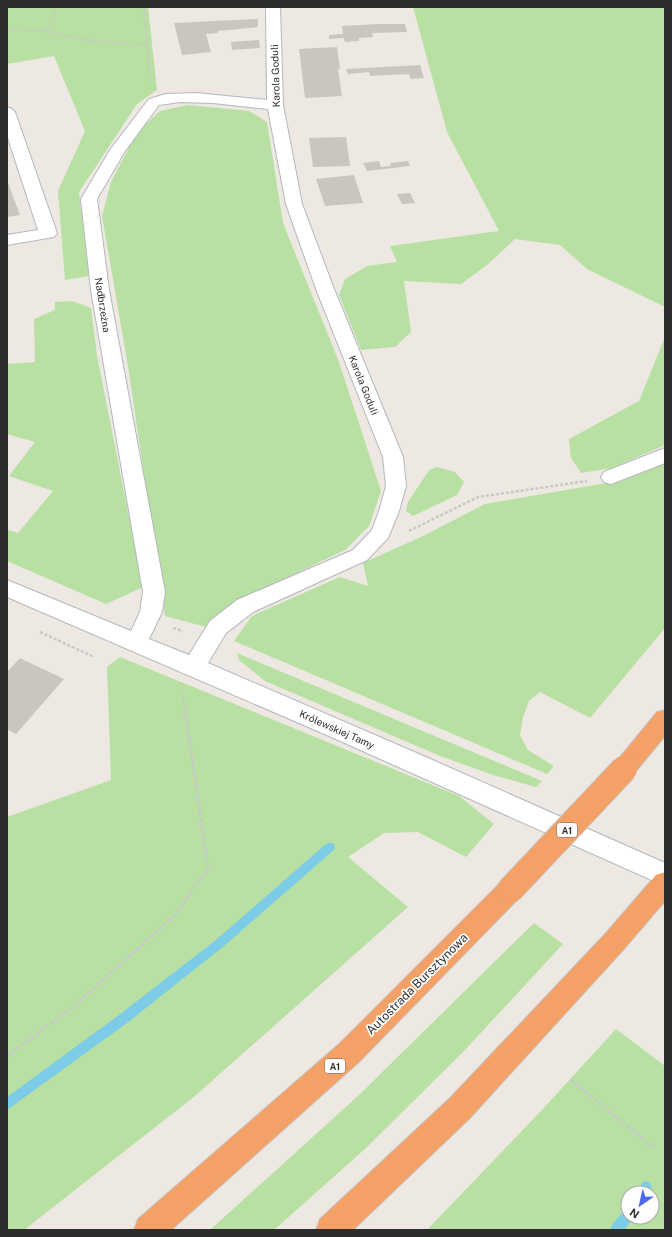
<svg xmlns="http://www.w3.org/2000/svg" width="672" height="1237" font-family="'Public Sans',sans-serif">
<style>
.green{fill:#b8e0a2;fill-rule:evenodd}
.lines{fill:none;stroke-linecap:round;stroke-linejoin:round}
.stream{fill:#7ccce7;fill-rule:evenodd}
.building{fill:#c9c6bf}
.minor-casing{stroke:#b4b7bf;stroke-width:2}
.highway-casing{stroke:#c8c8c8;stroke-width:2}
.path-far2{stroke:#c8c8c8;stroke-width:2;stroke-dasharray:2 1.5;stroke-linecap:butt}
.path-far1{stroke:#c8c8c8;stroke-width:2.5;stroke-dasharray:3 2;stroke-linecap:butt}
.path{stroke:#c8c8c8;stroke-width:3;stroke-dasharray:3.5 2.5;stroke-linecap:butt}
.minor{fill:#fff;fill-rule:evenodd}
.highway{fill:#f3a166;fill-rule:evenodd}
.highway-bridge-casing{stroke:#c8c8c8;stroke-width:28;stroke-linecap:butt}
.highway-bridge{stroke:#f3a166;stroke-width:26}
.labels{text-anchor:middle;dominant-baseline:central;stroke-width:3.5;stroke-linejoin:round;paint-order:stroke}
.shield{fill:#fff;stroke:#6c6c6c;stroke-width:1}
.shield-label{font-size:9px;font-weight:bold;fill:#2d2d2d}
.street-label{font-size:10px;fill:#2d2d2d;stroke:#fff}
.near-street-label{font-size:12px;fill:#2d2d2d;stroke:#fff}
</style>
<rect width="100%" height="100%" fill="#ede8e1"/>
<path class="green" d="M7 7H148L157 90 137 104 79 192 89 276 65 280 58 191 85 131 54 56 7 64Z
M413 7H665V307L587 269 560 245 515 239 487 265 461 284 404 281 411 332 395 347 361 350 339 295 345 279 367 266 397 262 390 246 499 231 447 132Z
M188 105 249 111 267 122 283 223 339 362 381 491 369 526 345 550 238 601 206 627 165 616 128 366 102 216 111 182 137 132 160 111Z
M72 301 91 308 97 356 143 587 106 604 7 561V530L18 533 53 491 9 476 35 442 7 434V364L35 362 34 319 55 310V302Z
M665 337V445L612 468 581 473 571 458 569 439 639 401Z
M665 463V628L590 718 540 692 529 701 523 717 520 735 528 750 554 766 547 774 234 641 252 616 340 577 368 586 363 563 421 537 485 504 624 480Z
M437 467 455 472 464 482 457 495 413 516 406 511 408 502 429 470Z
M237 653 542 781 536 787 496 776 440 756 265 681 239 660Z
M120 657 459 796 494 824 466 857 418 832 384 833 348 857 408 907 195 1096 24 1230H7V817L111 780 107 667Z
M534 923 563 944 464 1051 366 1148 274 1230H210L358 1096Z
M616 1029 665 1066V1230H427L540 1112ZM628 1193H652V1217H628Z"/>
<g class="lines">
<path class="stream" d="M330 843 334 844 335 847 334 850 224 946 127 1023 7 1110V1097L119 1015 216 940 326 844Z
M646 1181 650 1183 652 1187 649 1193H637L642 1183Z
M628 1210V1217H634L624 1230H610C613 1223 620 1213 628 1210Z"/>
</g>
<path class="building" d="M258 19V27L218 31V33L206 34 211 52 182 55 174 23Z
M378 24H405L407 32 372 33 373 37 359 38V41L345 42 344 38 329 39V35L343 34 342 26Z
M259 40 260 48 232 50 231 42Z
M337 47 340 69H338L342 96 305 98 299 49Z
M420 65 424 78 411 79 409 74 370 76 369 72 348 74 346 69Z
M346 137 350 166 313 167 309 138Z
M379 161 381 167 391 166 390 163 408 161 410 166 367 171 363 163Z
M354 175 363 203 325 206 316 179Z
M7 180 20 215 7 217Z
M410 193 415 203 402 204 397 194Z
M20 658 64 679 16 734 8 730 7 731V672Z"/>
<g class="lines">
<defs>
<path id="minor" d="M266 7H280L283 105 302 204 334 289 403 457 406 486 399 511 388 538 367 560 253 612 226 633 208 663 428 758 665 863V886L329 736 7 597V580L131 631 140 612 143 592 91 290 81 199 110 150 149 99 166 94 196 93 267 100ZM180 102 213 103 268 109 286 204 316 289 383 457 386 486 379 511 372 530 353 550 237 600 210 621 189 655 149 639 162 612 165 592 109 290 97 199 125 151 159 105Z
M7 107 12 109 15 112 57 233 54 237 48 238 7 245V235L38 230 7 135Z
M665 448V463L611 484 604 482 601 477 604 472Z"/>
<path id="highway" d="M665 710V736L632 776 624 779 616 776 612 769 616 762 657 712Z
M665 872V901L624 949 470 1118 353 1230H316L320 1219 450 1098 606 933 656 875Z
M510 879 519 882 523 890 519 898 359 1062 171 1230H134L138 1219 339 1044 501 882Z"/>
</defs>
<use href="#minor" class="minor-casing"/>
<use href="#highway" class="highway-casing"/>
<path class="path-far2" d="M144 7 150 82
M7 29 46 31 95 42 147 44
M46 31 55 17 54 7"/>
<path class="path-far1" d="M409 531 478 497 587 481
M173 628 183 631
M40 632 94 657
M182 692 186 718"/>
<path class="path" d="M7 1056 73 1007 175 915 208 868 186 717
M571 1080 655 1149"/>
<use href="#minor" class="minor"/>
<use href="#highway" class="highway"/>
<defs>
<path id="highway-bridge" d="M510 890 624 769"/>
</defs>
<use href="#highway-bridge" class="highway-bridge-casing"/>
<use href="#highway-bridge" class="highway-bridge"/>
</g>
<g class="labels">
<g class="shield">
<rect x="557" y="823" width="20" height="14" rx="3"/>
<rect x="325" y="1059" width="20" height="14" rx="3"/>
</g>
<g class="shield-label">
<text x="567" y="830">A1</text>
<text x="335" y="1066">A1</text>
</g>
<g class="street-label">
<text transform="translate(275 76) rotate(-92)">Karola Goduli</text>
<text transform="translate(103 305) rotate(81)">Nadbrzeżna</text>
<text transform="translate(364 385) rotate(68)">Karola Goduli</text>
<text transform="translate(337 729) rotate(24)">Królewskiej Tamy</text>
</g>
<g class="near-street-label">
<text transform="translate(417 984) rotate(-45)">Autostrada Bursztynowa</text>
</g>
</g>
<rect width="672" height="1237" fill="none" stroke="#2d2d2d" stroke-width="16"/>
<g transform="translate(640 1205) rotate(214)"><circle r="19" fill="#ffffff" stroke="#ababab"/>
<path d="M0-3L7 15L0 10L-7 15Z" fill="#4e6dee"/>
<text y="-6" font-size="11" font-weight="bold" text-anchor="middle" fill="#2d2d2d">N</text>
</g>
</svg>
